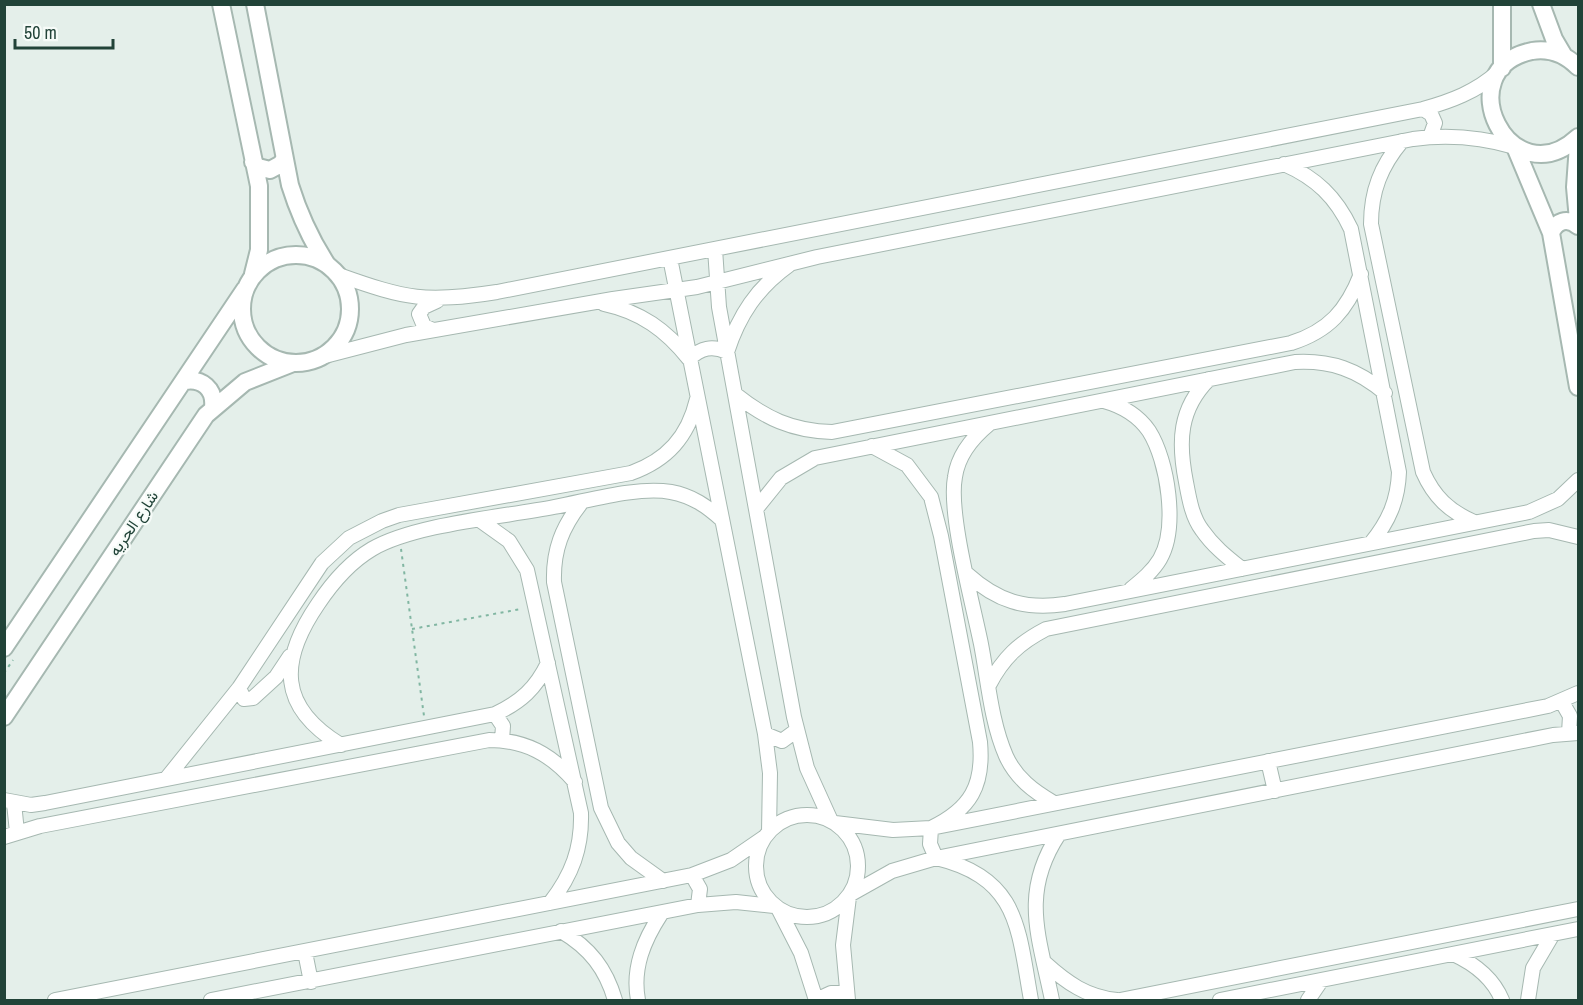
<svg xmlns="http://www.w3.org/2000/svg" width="1583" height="1005" font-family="'Archivo Narrow',Vazirmatn,sans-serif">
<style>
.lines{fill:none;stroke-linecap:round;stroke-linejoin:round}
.minor-casing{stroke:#a6b8b1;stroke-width:16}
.tertiary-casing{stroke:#a6b8b1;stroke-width:20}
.path{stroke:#81b6a2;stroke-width:2;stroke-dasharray:3 4.5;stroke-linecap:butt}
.minor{stroke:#fff;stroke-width:14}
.tertiary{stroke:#fff;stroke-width:16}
.labels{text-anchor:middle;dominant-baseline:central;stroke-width:4.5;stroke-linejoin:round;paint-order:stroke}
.street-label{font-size:16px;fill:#214338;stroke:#f6fbf8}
</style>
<rect width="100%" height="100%" fill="#e4efea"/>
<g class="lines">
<defs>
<path id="minor" d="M1423 109 1431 114 1435 123 1430 137
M1402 141C1381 166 1371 191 1371 224L1423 472C1434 497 1449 511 1474 522
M1284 164C1316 178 1336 197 1351 229L1399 472C1398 500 1389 521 1371 543
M715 249 719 307 794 717 807 768 831 821
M670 258 765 734 770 773 769 832
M339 275C406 299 426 303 497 292L1423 109C1451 101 1476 92 1498 72
M604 304C641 312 666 330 689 359 701 348 712 345 727 352 739 315 757 288 789 265
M433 330 424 326 419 314 424 307 437 301
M321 357 406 335 613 299 697 287 817 257 1413 139C1449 134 1481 137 1515 147
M1209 379C1179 409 1178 442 1186 482 1189 498 1192 517 1202 530 1213 546 1227 557 1242 569
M735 394C765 418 792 431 832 432L1291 343C1329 331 1347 310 1361 274
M1104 401C1122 406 1138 415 1149 431 1168 461 1178 528 1160 559 1153 571 1142 580 1131 589
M989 424C972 438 958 455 955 477 948 513 973 604 981 644 988 680 991 722 1006 756 1016 778 1033 791 1054 803
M872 446 907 465 931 497 941 536 980 742C984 785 971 809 931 828L930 844 936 858C1019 878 1018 928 1031 1000
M582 502C562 527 553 550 554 582L601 808 618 843 631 858 663 881
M756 509 781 478 815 458 1295 362C1331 360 1358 370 1385 393
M481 521 509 541 527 570 581 813C582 848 572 875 550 903
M967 574C997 601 1025 610 1065 604L1529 512 1558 499 1578 480
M989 685C1003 658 1019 643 1046 629L1534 531 1549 530 1578 537
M239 688 244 699 253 698 276 677 290 656
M1562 702 1570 716 1569 733
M495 714 503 726 502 740
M765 734 782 741 797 730
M341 745C278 707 279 661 318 604 332 583 350 562 372 549 415 524 503 517 554 507 588 501 637 486 671 492 692 496 707 506 722 520
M1268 761 1275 791
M166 779 239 688 322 563 349 538 382 521 399 515 631 473C667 460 688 437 697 399
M4 800 31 805 45 803 495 714C521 702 536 688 548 663
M14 803 17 832
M756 866a51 51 0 1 1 102 0a51 51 0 1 1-102 0Z
M835 823 893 830 931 828 1548 706 1578 693
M4 837 40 826 489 740C525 740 551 754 575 782
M692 875 700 889 698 905
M851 894 892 871 936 858 1553 735 1578 733
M779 910 801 953 816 1000
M561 931C590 948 606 969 615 1000
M305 952 311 982
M1453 954C1475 964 1493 978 1502 1000
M1045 963C1067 983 1087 997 1117 1000
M55 1000 692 875 731 860 766 836
M211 1000 698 905 736 902 774 906
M638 1000C632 968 644 940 661 914
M816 1000 831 993H847
M848 1000 843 945 849 897
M1052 1000C1039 936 1020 893 1059 834
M1120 1000 1578 909
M1220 1000 1578 929
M1308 1000 1321 981
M1528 1000 1533 968 1553 934"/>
<path id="tertiary" d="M221 4 259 186V250L253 274
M255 4 290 185C299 214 310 238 326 263
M1541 4 1554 39 1564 56
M1578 67C1566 55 1550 48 1532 51 1446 69 1510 200 1578 137
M1502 68V4
M1578 145 1575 187 1578 220
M1515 147 1551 233 1578 387
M253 162 258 167 270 170 281 164 284 159
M1551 233C1556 221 1567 217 1578 226
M242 309a54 54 0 1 1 108 0a54 54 0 1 1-108 0Z
M185 381C202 378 215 389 213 407
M4 648 245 289
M4 717 206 415 245 382 293 363"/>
</defs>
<use href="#minor" class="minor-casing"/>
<use href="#tertiary" class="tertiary-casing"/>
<path class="path" d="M401 549 424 716
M412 629 521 609
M4 673 13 660"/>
<use href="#minor" class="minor"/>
<use href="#tertiary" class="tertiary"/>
</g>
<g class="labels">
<g class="street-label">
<text transform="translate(133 523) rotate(-56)">شارع الحريه</text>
</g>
</g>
<rect width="1583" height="1005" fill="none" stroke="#214338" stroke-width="12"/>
<path d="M15 39v9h98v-9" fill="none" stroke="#214338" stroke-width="3"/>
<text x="24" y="39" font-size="18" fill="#214338" stroke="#f6fbf8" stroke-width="4.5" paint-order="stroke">50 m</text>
</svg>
